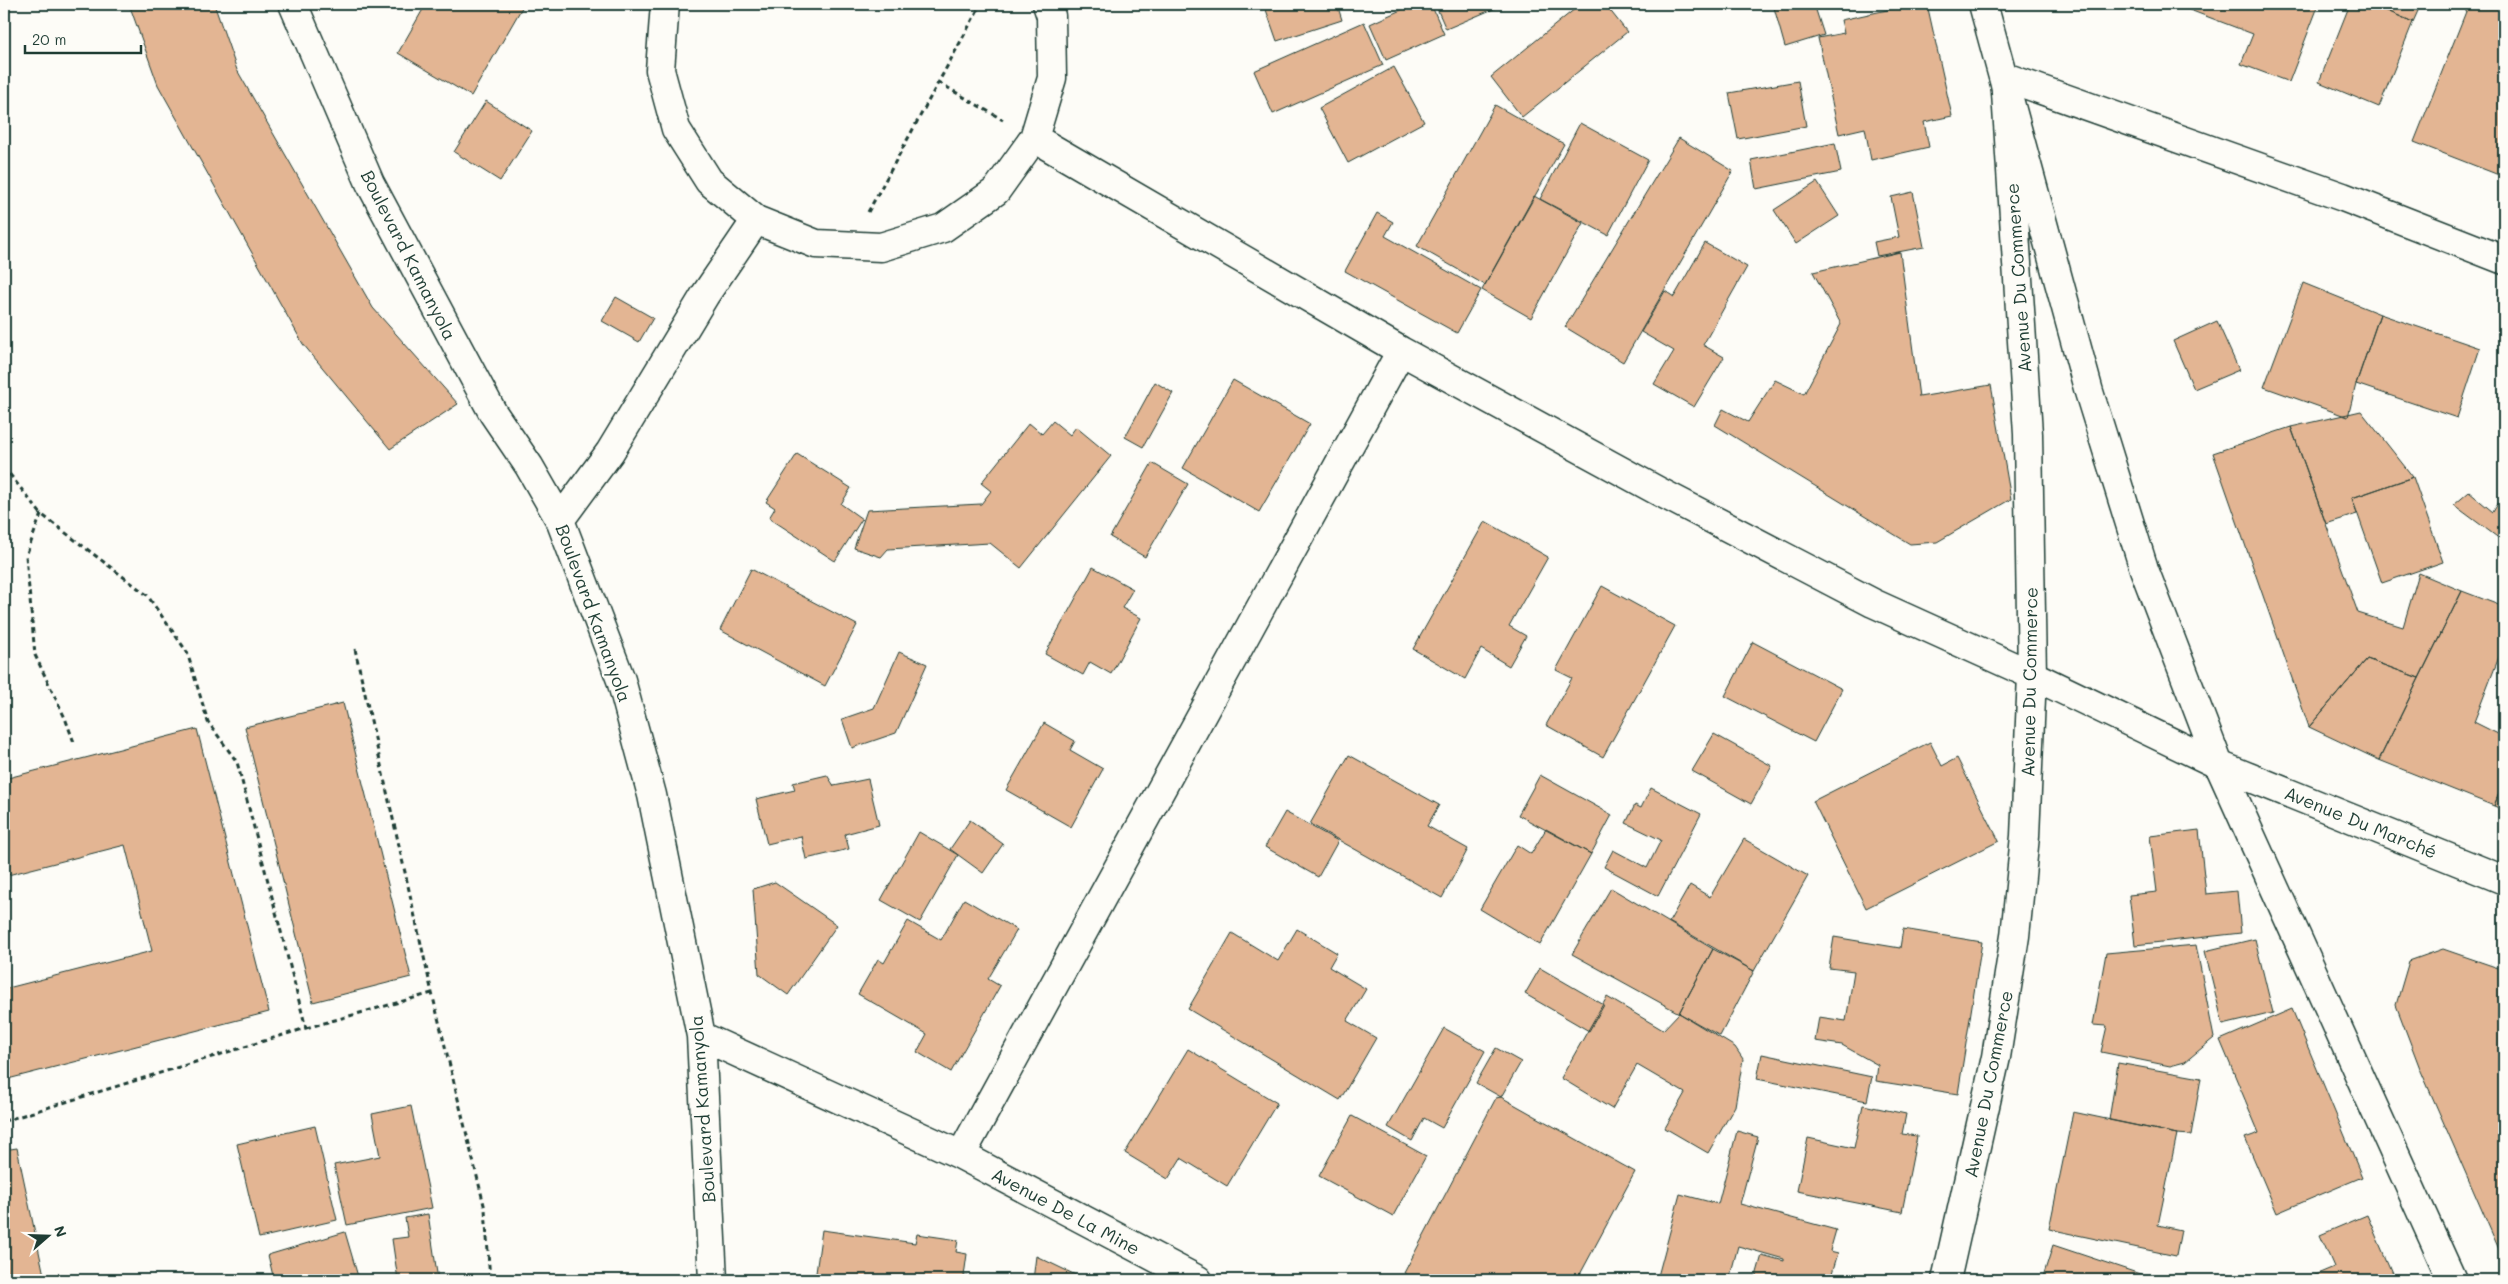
<svg xmlns="http://www.w3.org/2000/svg" width="2508" height="1284" font-family="Mali,sans-serif">
<style>
.building{fill:#e3b593;stroke:#1f3d34}
.lines{fill:none;stroke-linecap:round;stroke-linejoin:round}
.street-casing{stroke:#1f3d34;stroke-width:31}
.secondary-casing{stroke:#1f3d34;stroke-width:31}
.path{stroke:#1f3d34;stroke-width:3;stroke-dasharray:5 4;stroke-linecap:butt}
.street{stroke:#fdfcf7;stroke-width:28}
.secondary{stroke:#fdfcf7;stroke-width:28}
.labels{text-anchor:middle;dominant-baseline:central;stroke-width:4.5;stroke-linejoin:round;paint-order:stroke}
.street-label{font-size:18px;fill:#1f3d34;stroke:#fdfcf7}
</style>
<rect width="100%" height="100%" fill="#fdfcf7"/>
<filter id="ink" filterUnits="userSpaceOnUse"><feTurbulence type="fractalNoise" baseFrequency=".02" numOctaves="2"/><feDisplacementMap in="SourceGraphic" scale="10" xChannelSelector="R" yChannelSelector="G"/><feConvolveMatrix kernelMatrix="1 2 1 2 8 2 1 2 1" color-interpolation-filters="sRGB"/></filter>
<g filter="url(#ink)">
<path class="building" d="M129 4H214L237 70 373 308 458 404 390 449 303 344 158 85Z
M426 4H524L471 96 398 53Z
M1264 4H1337L1342 20 1277 41Z
M1414 4H1431L1444 34 1386 60 1370 24Z
M1435 4H1505L1446 29Z
M1581 4H1605L1627 32 1522 117 1491 77Z
M1773 4H1814L1824 35 1785 47Z
M1915 4H1927L1952 116 1924 122 1929 147 1871 160 1865 128 1839 134 1818 38 1844 33 1841 20Z
M2174 4H2319L2289 82 2241 64 2253 34Z
M2350 4H2371L2413 22 2379 107 2319 82Z
M2371 4H2421L2413 22Z
M2469 4H2504V177L2414 142Z
M1364 22 1383 65 1273 114 1254 71Z
M1394 67 1424 122 1348 163 1319 108Z
M1798 81 1806 126 1738 139 1729 93Z
M486 101 532 131 500 181 454 152Z
M1495 105 1564 144 1485 285 1417 246Z
M1580 123 1648 160 1608 235 1540 199Z
M1679 138 1733 171 1623 362 1565 327Z
M1835 143 1841 172 1756 189 1751 160Z
M1817 182 1839 216 1796 244 1774 210Z
M1913 192 1924 247 1877 256 1874 242 1899 237 1891 197Z
M1534 196 1583 223 1531 318 1482 290Z
M1377 213 1393 222 1385 236 1481 290 1457 333 1345 271Z
M1705 243 1747 267 1703 345 1724 357 1694 407 1654 384 1674 351 1641 332 1665 291 1674 297Z
M1900 252 1919 397 1991 385 2011 499 1937 542 1910 544 1715 425 1723 409 1748 422 1775 380 1804 394 1841 324 1813 272Z
M2303 283 2380 314 2356 384 2348 417 2264 387Z
M616 297 653 318 639 342 602 321Z
M2380 314 2480 348 2457 418 2356 384Z
M2217 321 2239 370 2194 389 2173 341Z
M1233 380 1310 424 1259 512 1183 468Z
M1155 382 1173 393 1143 447 1125 437Z
M2361 411 2413 477 2352 498 2357 514 2326 524 2291 427Z
M1053 421 1070 435 1076 427 1111 456 1021 568 990 543 888 549 881 557 854 548 867 510 981 504 991 491 981 483 1029 423 1042 434Z
M2291 427 2358 613 2403 627 2419 573 2462 591 2419 678 2367 659 2309 727 2213 453Z
M797 454 851 488 841 504 862 519 835 561 769 518 775 508 766 502Z
M1152 463 1188 484 1145 557 1110 537Z
M2413 477 2443 562 2382 583 2352 498Z
M2469 492 2493 512 2504 494V542L2454 505Z
M1485 521 1548 557 1509 626 1526 636 1509 666 1481 649 1465 679 1413 649Z
M1093 567 1133 589 1122 608 1141 618 1111 674 1090 662 1083 675 1045 654Z
M751 569 857 625 825 686 720 630Z
M1602 586 1675 626 1603 757 1546 725 1572 678 1556 670Z
M2462 591 2504 607V644L2474 722 2504 737V781L2494 806 2379 760Z
M1753 642 1842 689 1814 742 1725 696Z
M899 652 927 664 896 733 852 748 842 719 874 708Z
M2367 659 2419 678 2379 760 2309 727Z
M343 703 411 977 313 1002 245 727Z
M1044 723 1075 741 1070 750 1103 769 1071 827 1006 790Z
M197 729 269 1012 4 1080V989L152 951 125 845 4 876V779Z
M1714 734 1772 766 1751 804 1692 771Z
M1930 742 1942 766 1957 758 1999 841 1866 908 1813 801Z
M1349 755 1439 805 1427 826 1468 849 1442 898 1310 824Z
M827 775 834 786 868 779 879 825 845 834 849 849 806 859 801 836 767 844 756 799 795 790 793 783Z
M1540 775 1612 815 1591 854 1518 815Z
M2504 781V810L2494 806Z
M1651 788 1701 814 1658 896 1604 867 1613 850 1647 868 1661 840 1626 823 1635 805 1641 808Z
M1285 812 1338 841 1318 877 1265 847Z
M970 820 1003 844 983 873 950 849Z
M1546 829 1591 854 1540 945 1480 909 1517 845 1531 854Z
M2199 830 2206 894 2237 891 2241 933 2135 945 2129 895 2157 892 2150 836Z
M919 832 958 855 920 922 881 900Z
M1744 839 1808 876 1754 971 1669 922 1690 885 1710 897Z
M775 882 837 925 788 995 759 974 753 889Z
M1611 888 1713 949 1679 1013 1572 954Z
M964 899 1017 930 988 979 1000 986 951 1072 917 1052 927 1034 858 994 878 959 884 963 908 921 941 940Z
M1297 929 1337 953 1329 967 1366 989 1347 1021 1376 1038 1340 1100 1188 1009 1232 933 1278 961Z
M1903 929 1982 942 1958 1094 1876 1081 1878 1065 1842 1045 1815 1041 1819 1017 1846 1021 1854 971 1829 968 1834 937 1900 948Z
M2255 939 2273 1013 2223 1025 2205 951Z
M2196 945 2214 1038 2185 1062 2170 1066 2101 1052 2107 1026 2093 1025 2106 953Z
M1713 949 1754 971 1720 1036 1679 1013Z
M2443 949 2504 970V1245L2498 1247 2421 1071 2396 1005 2409 961Z
M1540 968 1604 1005 1589 1031 1525 994Z
M1607 997 1663 1030 1679 1013 1735 1047 1743 1059 1735 1106 1708 1153 1665 1128 1685 1093 1637 1065 1612 1109 1561 1078Z
M2292 1009 2362 1177 2277 1213 2245 1138 2259 1133 2220 1040Z
M1444 1028 1485 1051 1442 1128 1424 1118 1412 1141 1388 1127Z
M1496 1048 1521 1062 1501 1097 1476 1083Z
M1188 1049 1277 1103 1227 1186 1181 1158 1168 1179 1125 1153Z
M1762 1054 1872 1077 1867 1101 1757 1079Z
M2118 1063 2201 1078 2191 1135 2177 1134 2109 1120Z
M1501 1097 1635 1172 1577 1280H1417L1404 1273 1496 1098Z
M1863 1105 1906 1114 1902 1134 1917 1136 1902 1212 1797 1191 1808 1138 1854 1148Z
M411 1106 432 1208 347 1225 334 1165 380 1156 372 1114Z
M2073 1112 2177 1134 2158 1225 2181 1230 2176 1256 2049 1229Z
M1352 1116 1426 1156 1393 1216 1319 1176Z
M315 1126 337 1220 259 1238 237 1144Z
M1737 1131 1758 1137 1740 1204 1836 1230 1830 1251 1838 1253 1830 1280H1755L1762 1255 1784 1261V1259L1738 1246 1729 1280H1657L1680 1194 1718 1204Z
M17 1148 45 1280H4V1150Z
M428 1214 438 1280H398L392 1239 408 1237 405 1218Z
M2367 1215 2395 1280H2303L2334 1267 2320 1235Z
M822 1230 915 1243 917 1234 958 1240 956 1252 967 1254 964 1276 991 1280H815Z
M345 1232 359 1280H274L268 1255Z
M2053 1245 2158 1280H2042Z
M2504 1245V1261L2498 1247Z
M1036 1256 1086 1280H1033Z"/>
<g class="lines">
<defs>
<path id="street" d="M293 4 370 183 493 413 529 466 560 520 621 680 652 795 701 1036 713 1280
M665 4 660 70 676 129 709 181 756 220 816 244 881 247 943 228 996 191 1034 138 1052 78 1051 16 1047 4
M1034 138 1401 351 1658 491 1873 603 2032 675 2219 765 2504 880
M560 520 610 452 705 295 756 220
M701 1036 961 1155 1198 1280
M961 1155 1401 351
M1946 1280 1996 1057 2015 936 2025 836 2032 675 2028 434 2005 77 2343 197 2504 260"/>
<path id="secondary" d="M1983 4 2089 392 2144 569 2219 765 2452 1280"/>
</defs>
<use href="#street" class="street-casing"/>
<use href="#secondary" class="secondary-casing"/>
<path class="path" d="M938 82 1003 120
M868 212 981 4
M4 467 41 514 147 595 187 652 208 722 237 762 306 1028 4 1121
M41 514 26 556 35 655 65 718 75 745
M355 649 432 993 485 1209 490 1280
M306 1028 432 993"/>
<use href="#street" class="street"/>
<use href="#secondary" class="secondary"/>
</g>
</g>
<g class="labels">
<g class="street-label">
<text transform="translate(409 255) rotate(63)">Boulevard Kamanyola</text>
<text transform="translate(2018 278) rotate(-94)">Avenue Du Commerce</text>
<text transform="translate(594 613) rotate(70)">Boulevard Kamanyola</text>
<text transform="translate(2029 682) rotate(-89)">Avenue Du Commerce</text>
<text transform="translate(2361 822) rotate(22)">Avenue Du Marché</text>
<text transform="translate(1988 1084) rotate(-79)">Avenue Du Commerce</text>
<text transform="translate(702 1109) rotate(-94)">Boulevard Kamanyola</text>
<text transform="translate(1066 1211) rotate(28)">Avenue De La Mine</text>
</g>
</g>
<rect width="2508" height="1284" fill="none" stroke="#fdfcf7" stroke-width="20"/>
<rect x="10" y="10" width="2488" height="1264" fill="none" stroke="#1f3d34" stroke-width="2" filter="url(#ink)"/>
<g transform="translate(48 1236) rotate(70)" stroke="#fdfcf7" stroke-width="4" paint-order="stroke">
<path d="M0-4L9 19L0 12L-9 19Z" fill="#1f3d34"/>
<text y="-8" font-size="14" font-weight="bold" text-anchor="middle" fill="#1f3d34">N</text>
</g>
<path d="M25 45v8h116v-8" fill="none" stroke="#1f3d34" stroke-width="2.5"/>
<text x="32" y="45" font-size="15" fill="#1f3d34" stroke="#fdfcf7" stroke-width="4" paint-order="stroke">20 m</text>
</svg>
